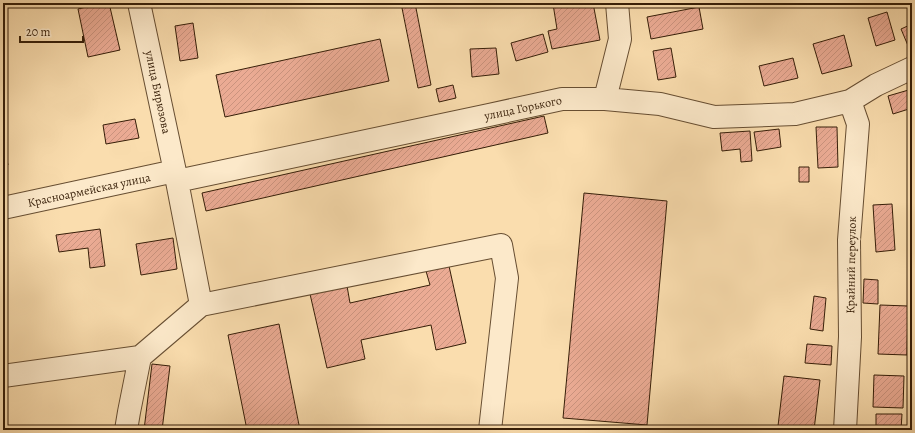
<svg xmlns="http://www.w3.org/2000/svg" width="915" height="433" font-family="Alegreya,serif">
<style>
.building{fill:url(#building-hatch);stroke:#361e08}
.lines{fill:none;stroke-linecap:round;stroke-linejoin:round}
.minor-casing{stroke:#674e32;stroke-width:24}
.minor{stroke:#fce9ca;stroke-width:22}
.labels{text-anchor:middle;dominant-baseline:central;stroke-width:4;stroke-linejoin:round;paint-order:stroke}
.street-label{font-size:12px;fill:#361e08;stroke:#fce9ca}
</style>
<defs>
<pattern id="building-hatch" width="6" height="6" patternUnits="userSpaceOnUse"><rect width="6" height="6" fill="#ebab94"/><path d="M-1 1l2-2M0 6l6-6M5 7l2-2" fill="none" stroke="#ca937e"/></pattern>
</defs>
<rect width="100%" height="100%" fill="#faddae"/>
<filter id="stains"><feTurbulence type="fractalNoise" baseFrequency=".005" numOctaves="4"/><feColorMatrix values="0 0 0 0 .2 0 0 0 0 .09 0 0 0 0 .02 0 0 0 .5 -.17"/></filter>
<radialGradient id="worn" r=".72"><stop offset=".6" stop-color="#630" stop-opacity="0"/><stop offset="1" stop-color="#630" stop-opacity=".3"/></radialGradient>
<path class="building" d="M103 3H109L120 50 88 57 78 9Z
M401 3H415L431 85 418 88Z
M558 3H593L600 40 552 49 548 31 557 29 553 4Z
M699 7 703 29 651 39 647 17Z
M887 12 895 40 876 46 868 18Z
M193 23 198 58 180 61 175 26Z
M912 24V47L909 48 901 29Z
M543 34 548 52 516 61 511 43Z
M844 35 852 66 822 74 813 44Z
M380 39 389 81 225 117 216 75Z
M496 48 499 74 472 77 470 49Z
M671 48 676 77 658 80 653 51Z
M793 58 798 78 764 86 759 66Z
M453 85 456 98 439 102 436 89Z
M912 89V108L893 114 888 96Z
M544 116 548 133 206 211 202 193Z
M135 119 139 138 106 144 103 125Z
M816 127H837L838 167 818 168Z
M779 129 781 147 757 151 754 132Z
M750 131 752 161 741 162 740 149 722 151 720 133Z
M3 139 8 165 3 166Z
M799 167H809V182H799Z
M584 193 667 201 647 425 563 418Z
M892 204 895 250 876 252 873 205Z
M100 229 105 266 90 268 88 248 59 252 56 235Z
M173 238 177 269 141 275 136 244Z
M449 266 466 343 436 350 431 325 361 340 365 359 327 368 310 294 347 286 350 303 430 285 426 271Z
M864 279 878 280V304L863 303Z
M814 296 826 298 823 331 810 329Z
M880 305 908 306 907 355 878 354Z
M279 324 300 430H247L228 335Z
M807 344 832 346 831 365 805 363Z
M152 364 170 366 162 430H144Z
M874 375 904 376 903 408 873 407Z
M784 376 820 380 814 430 778 426Z
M876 414H902L901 430H876Z"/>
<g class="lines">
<defs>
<path id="minor" d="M139 3 177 181 489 115 562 99H605L660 104 714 117 795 114 850 101 876 85 912 68
M605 99 620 39 617 3
M3 208 175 171 201 305 501 245 507 278 490 430
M3 376 140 357 201 305
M126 430 129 412 140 357
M845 430 850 337 849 240 858 124 850 101"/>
</defs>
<use href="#minor" class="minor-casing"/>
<use href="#minor" class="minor"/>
</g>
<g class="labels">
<g class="street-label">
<text transform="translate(158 92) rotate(78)">улица Бирюзова</text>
<text transform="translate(523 108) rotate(-12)">улица Горького</text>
<text transform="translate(89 190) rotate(-12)">Красноармейская улица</text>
<text transform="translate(851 265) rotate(-89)">Крайний переулок</text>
</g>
</g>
<rect width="915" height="433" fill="none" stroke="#faddae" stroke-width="16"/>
<rect x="4" y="4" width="907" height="425" fill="none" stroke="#361e08" stroke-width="2"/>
<rect x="8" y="8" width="899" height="417" fill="none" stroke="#361e08"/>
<path d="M20 36v6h63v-6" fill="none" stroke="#361e08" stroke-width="2"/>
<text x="26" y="36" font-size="12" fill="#361e08" stroke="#fce9ca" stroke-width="3" paint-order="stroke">20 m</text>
<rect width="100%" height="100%" filter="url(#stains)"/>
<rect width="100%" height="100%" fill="url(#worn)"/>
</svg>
